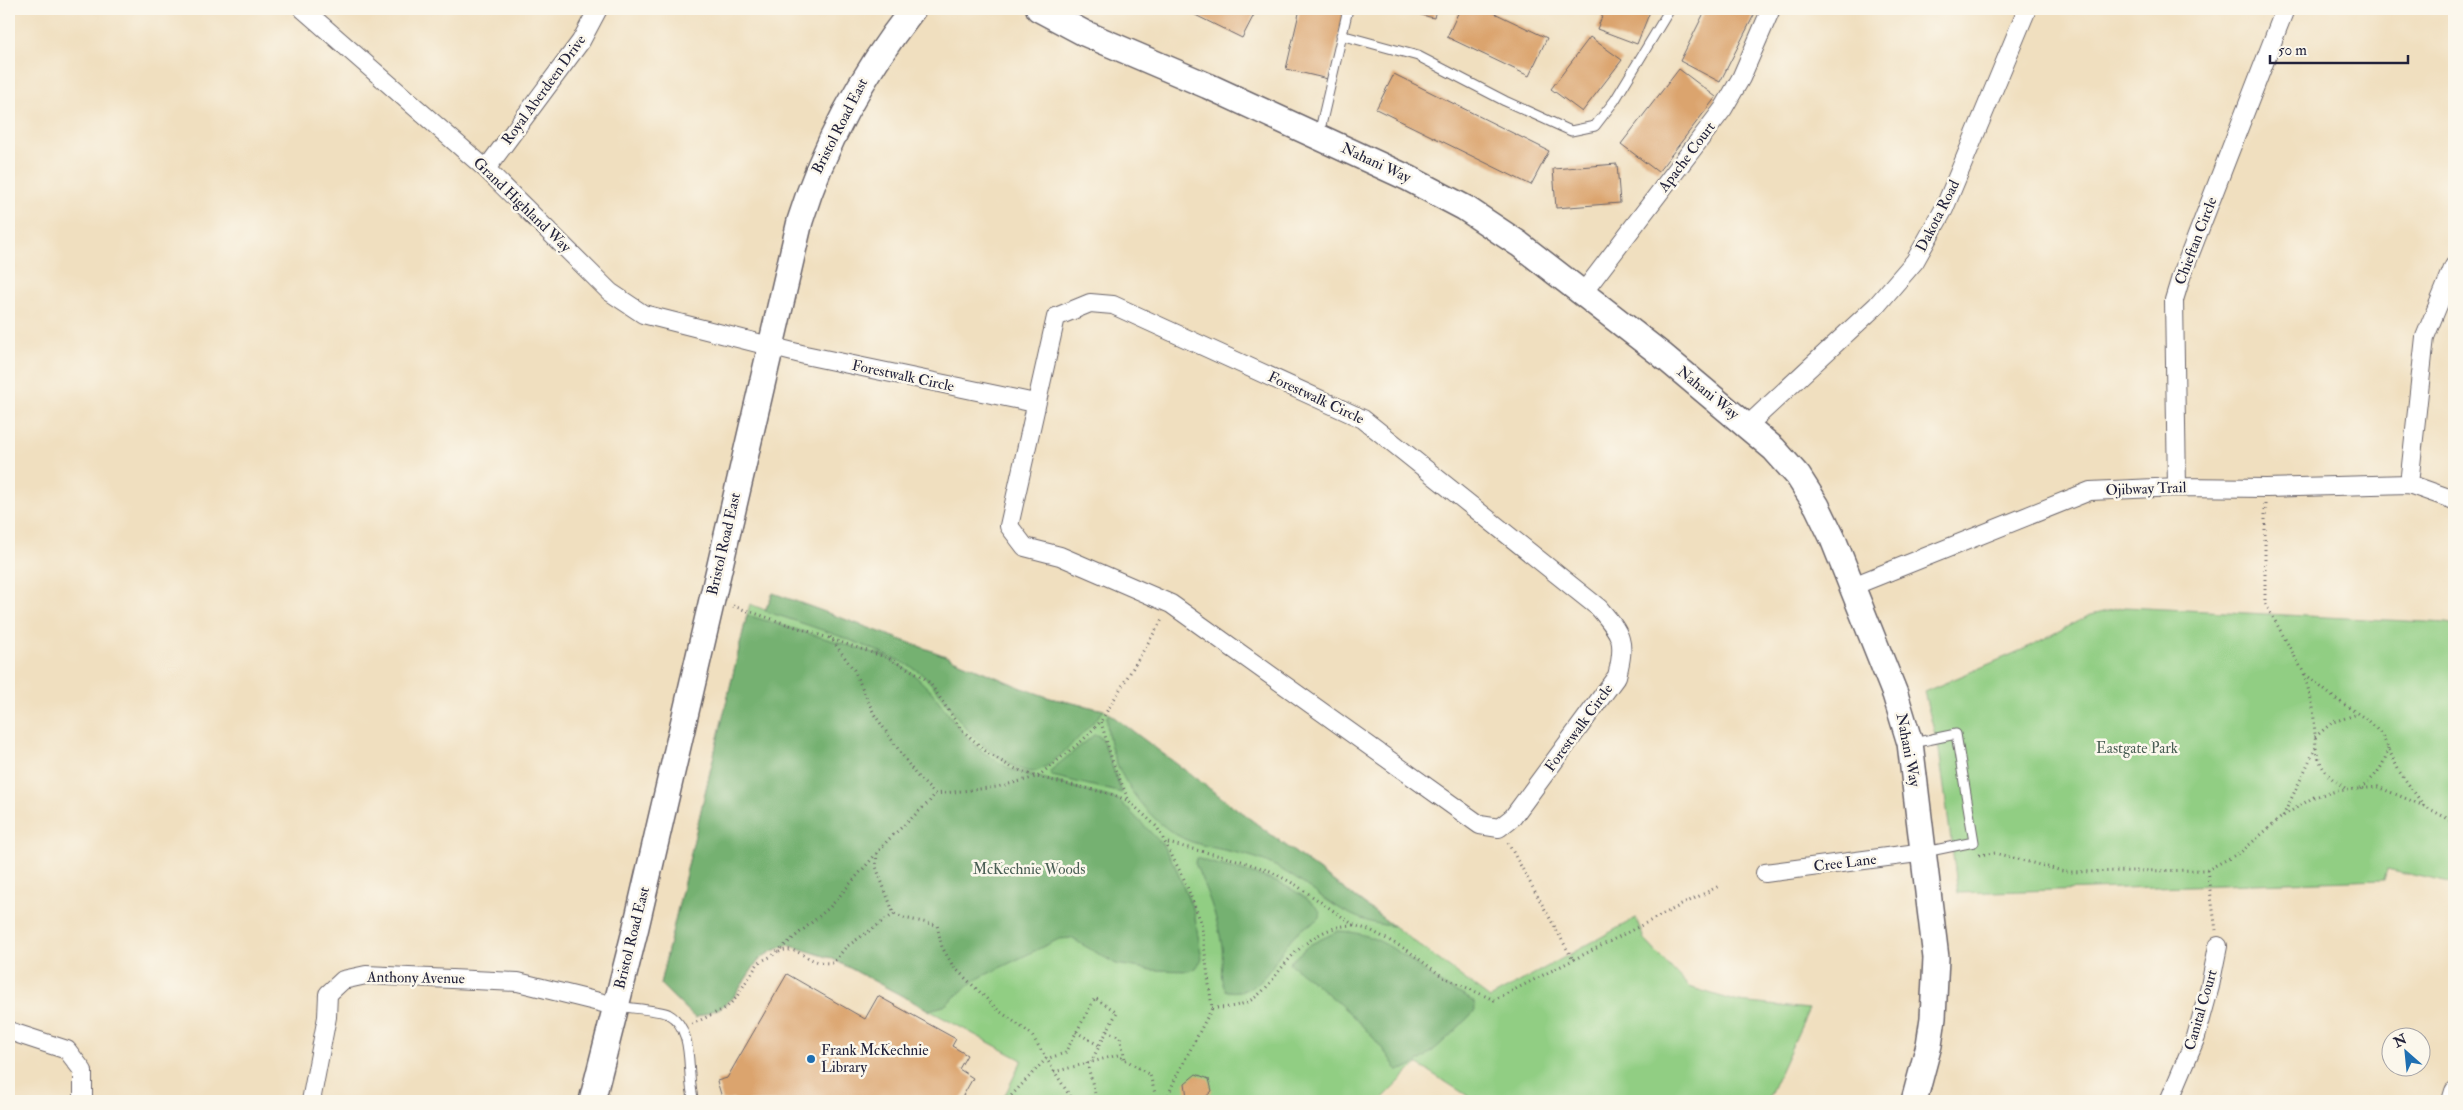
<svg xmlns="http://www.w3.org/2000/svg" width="2463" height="1110" font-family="'IM FELL Double Pica',serif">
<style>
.green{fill:#91ce83;stroke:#5a785f}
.forest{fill:#74b171;stroke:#4b6a56}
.building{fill:#dba46e}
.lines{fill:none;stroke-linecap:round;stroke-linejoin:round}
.lane-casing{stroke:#6a6469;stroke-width:11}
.street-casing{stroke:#6a6469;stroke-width:20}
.secondary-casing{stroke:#6a6469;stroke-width:28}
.path{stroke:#6a6469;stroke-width:3;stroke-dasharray:1 4;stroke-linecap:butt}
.lane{stroke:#fff;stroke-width:9}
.street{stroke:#fff;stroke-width:18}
.secondary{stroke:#fff;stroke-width:25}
.poi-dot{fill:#1f6fb2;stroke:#fbf7ec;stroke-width:2}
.labels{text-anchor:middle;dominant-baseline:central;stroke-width:5;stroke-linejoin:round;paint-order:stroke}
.street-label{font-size:15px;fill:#22223b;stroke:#fbf7ec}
.park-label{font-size:15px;fill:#495e54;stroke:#fbf7ec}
.poi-label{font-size:15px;fill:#22223b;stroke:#fbf7ec;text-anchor:start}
</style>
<rect width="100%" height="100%" fill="#fbf7ec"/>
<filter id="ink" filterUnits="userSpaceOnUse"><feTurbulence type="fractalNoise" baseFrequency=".02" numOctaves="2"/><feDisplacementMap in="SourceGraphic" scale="10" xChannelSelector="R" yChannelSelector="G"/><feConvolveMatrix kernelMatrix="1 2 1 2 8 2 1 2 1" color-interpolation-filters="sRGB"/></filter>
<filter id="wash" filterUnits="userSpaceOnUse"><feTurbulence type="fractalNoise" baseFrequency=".0096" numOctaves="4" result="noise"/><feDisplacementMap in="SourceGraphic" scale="20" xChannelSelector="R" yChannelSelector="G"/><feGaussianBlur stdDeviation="1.12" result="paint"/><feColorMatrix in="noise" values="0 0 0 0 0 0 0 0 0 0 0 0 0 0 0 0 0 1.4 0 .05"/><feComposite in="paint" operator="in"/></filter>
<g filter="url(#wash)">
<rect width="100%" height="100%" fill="#f0dfbf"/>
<path class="green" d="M773 593 943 655 1022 688 1050 698 1104 710 1490 998 1636 918 1644 939 1689 987 1739 1002 1809 1009 1767 1101H1476L1417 1064 1380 1101H1002L1022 1060 831 958 788 945 772 951 759 959 733 998 720 1008 695 1018 660 984 747 615 750 604 765 610Z
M2125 607 2447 623 2454 625V884L2387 869 2384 880 1958 893 1939 750 1924 692 2024 649 2090 615Z"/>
<path class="forest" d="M773 593 943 655 1022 688 1050 698 1104 710C1092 724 1050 771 1033 772 1013 772 979 743 967 729 950 710 938 687 918 671 910 665 899 661 890 657 850 638 807 625 765 611Z
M747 615 884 656 910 671 931 691 963 733 980 750 1010 769 1119 800 1162 844 1175 866 1194 912 1202 959 1196 968 1189 971 1152 970 1116 964 1071 938 1059 939 975 980 944 1006 929 1010 831 958 788 945 772 951 759 959 733 998 720 1008 695 1018 660 984Z
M1110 714 1393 926C1344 923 1315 887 1273 865 1248 852 1219 851 1192 842 1147 827 1105 764 1107 716Z
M1094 735H1098L1103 741 1122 793 1052 776 1050 771Z
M1196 858C1241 873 1288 876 1321 912 1319 923 1305 925 1298 932 1274 952 1267 997 1227 991 1217 981 1224 961 1222 947 1218 917 1206 890 1195 863Z
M1338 931C1382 932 1409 961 1443 985 1453 991 1465 995 1474 1002L1475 1011C1459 1026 1418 1071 1397 1070 1371 1027 1328 993 1289 963L1309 945Z"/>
<g id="blocks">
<path class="building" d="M1183 9H1257L1242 38Z
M1300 9H1345L1328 79 1286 69Z
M1397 9H1436L1434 18Z
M1460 9H1486L1547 38 1529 76 1447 37Z
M1605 9H1651L1637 44 1597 29Z
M1706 9H1757L1720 82 1680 61Z
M1590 37 1622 60 1582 112 1551 89Z
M1679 69 1716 97 1658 172 1621 144Z
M1394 74 1549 151 1531 185 1376 109Z
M1617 164 1620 203 1556 208 1553 169Z
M787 974 865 1019 878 996 956 1039 952 1046 967 1055 959 1069 973 1078 960 1101H739L734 1099 723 1101 717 1081 727 1078Z
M1196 1074 1209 1079 1212 1091 1201 1101 1187 1097 1185 1083Z"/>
</g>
</g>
<g filter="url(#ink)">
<use href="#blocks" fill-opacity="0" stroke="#6a6469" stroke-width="1"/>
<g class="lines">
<defs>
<path id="lane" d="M1341 35 1418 56 1505 101 1571 131 1595 126 1615 100 1670 9
M1319 134 1348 9
M1913 743 1956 734 1974 842 1925 852
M618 1006C628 1008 660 1010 668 1014 697 1030 685 1076 694 1101"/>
<path id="street" d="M303 9 486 169 610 292 643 314 805 355 1035 403
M486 169 581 41 598 9
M1582 294 1723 109 1741 78 1771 9
M1090 303 1113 305 1363 419 1599 608C1622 635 1626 641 1617 676L1513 817 1499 828 1480 825 1171 604 1060 556 1025 547 1009 526 1056 317Z
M1748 425 1877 305 1915 261 1944 209 2027 9
M2409 484 2425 337 2454 266
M2177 487 2174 300 2181 277 2285 9
M1853 586 2090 491 2177 487 2266 488 2409 484 2454 500
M1765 873 1925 852
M9 1031 67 1050 83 1071V1101
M311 1101 327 1017 328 994 343 980 366 975 518 982 615 1006
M2169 1101 2196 1037 2210 986 2218 946
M2451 1101 2454 1091"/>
<path id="secondary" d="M1039 9 1084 33 1208 86 1408 178 1465 208 1519 244 1662 355 1774 449 1798 476 1817 506 1833 539 1895 694 1910 743 1936 958 1933 1018 1929 1045 1914 1101
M592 1101 635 931 800 221C824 143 863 73 913 9"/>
</defs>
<use href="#lane" class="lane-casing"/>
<use href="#street" class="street-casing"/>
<use href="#secondary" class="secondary-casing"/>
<path class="path" d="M2265 504V603L2304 673 2313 707 2316 747 2283 816
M733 606 888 658 920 675 930 683 961 729 989 754 1011 767 1037 777 1111 794 1129 801 1157 827 1184 879 1201 922 1212 1008 1175 1079 1166 1101
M830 637 854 670 874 714 916 775 935 794 997 787 1037 777 1083 740 1101 721 1163 618
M2305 674 2333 697 2369 721 2382 735 2399 771 2424 806
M1101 722 1113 763 1129 801
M2315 737 2333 722 2358 714
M2316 748C2322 773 2328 776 2348 790
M2360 789C2375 777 2384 767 2388 748
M1168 843 1241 861 1270 871 1296 885 1354 925 1372 931 1407 950 1443 977 1494 1000 1719 886
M1508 843 1572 958
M877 853 876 867 894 914 904 918 937 925 942 947 953 966 998 1010 1031 1034 1073 1101
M1979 855 1995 853 2066 872 2207 870 2241 852 2283 816 2314 797 2336 791 2378 787 2424 806 2454 822
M2207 870 2216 930
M779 952C794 945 803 957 816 961 821 963 828 963 833 963L846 947 894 914
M1212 1008C1224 1008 1236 1007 1247 1002 1261 996 1271 982 1280 970 1299 946 1322 926 1353 925
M692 1024 726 1008 735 999 759 962 772 956 830 907 889 839 929 802 935 794
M1107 1031 1120 1037 1125 1059
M1076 1032 1100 1046
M1087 1063 1097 1101
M1054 1072 1118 1055 1150 1075 1157 1101
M998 1101 1008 1099 1046 1059 1065 1053 1095 998 1117 1012 1091 1062"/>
<use href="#lane" class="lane"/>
<use href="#street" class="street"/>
<use href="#secondary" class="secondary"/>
</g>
</g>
<circle class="poi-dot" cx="811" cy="1059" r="5"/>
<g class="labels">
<g class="street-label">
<text transform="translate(544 90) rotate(-54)">Royal Aberdeen Drive</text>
<text transform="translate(840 126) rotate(-63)">Bristol Road East</text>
<text transform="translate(1687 157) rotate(-53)">Apache Court</text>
<text transform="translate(1376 163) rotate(25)">Nahani Way</text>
<text transform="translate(522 205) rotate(44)">Grand Highland Way</text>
<text transform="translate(1938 216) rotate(-63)">Dakota Road</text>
<text transform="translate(2196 241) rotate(-69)">Chieftan Circle</text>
<text transform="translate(903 376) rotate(12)">Forestwalk Circle</text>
<text transform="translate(1708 393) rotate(39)">Nahani Way</text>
<text transform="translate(1316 398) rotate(25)">Forestwalk Circle</text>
<text transform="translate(2146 489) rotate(-2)">Ojibway Trail</text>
<text transform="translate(724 544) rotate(-77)">Bristol Road East</text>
<text transform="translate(1579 728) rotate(-54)">Forestwalk Circle</text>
<text transform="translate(1908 750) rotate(79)">Nahani Way</text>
<text transform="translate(1845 863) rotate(-7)">Cree Lane</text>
<text transform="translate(632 938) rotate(-76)">Bristol Road East</text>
<text transform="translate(416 978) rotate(1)">Anthony Avenue</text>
<text transform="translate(2201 1010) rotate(-74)">Canital Court</text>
</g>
<g class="park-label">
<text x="2137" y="748">Eastgate Park</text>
<text x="1029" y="869">McKechnie Woods</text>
</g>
<g class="poi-label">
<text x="821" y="1050">Frank McKechnie<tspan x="821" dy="17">Library</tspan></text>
</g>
</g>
<rect width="2463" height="1110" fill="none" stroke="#fbf7ec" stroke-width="30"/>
<g transform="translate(2406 1052) rotate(333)"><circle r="24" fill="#fbf7ec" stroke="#a4a2a5"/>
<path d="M0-4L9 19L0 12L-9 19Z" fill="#1f6fb2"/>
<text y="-8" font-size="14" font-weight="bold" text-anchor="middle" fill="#22223b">N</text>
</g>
<path d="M2270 55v8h138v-8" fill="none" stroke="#22223b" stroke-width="2.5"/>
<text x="2278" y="55" font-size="15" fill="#22223b" stroke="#fbf7ec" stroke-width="4" paint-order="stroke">50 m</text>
</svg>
